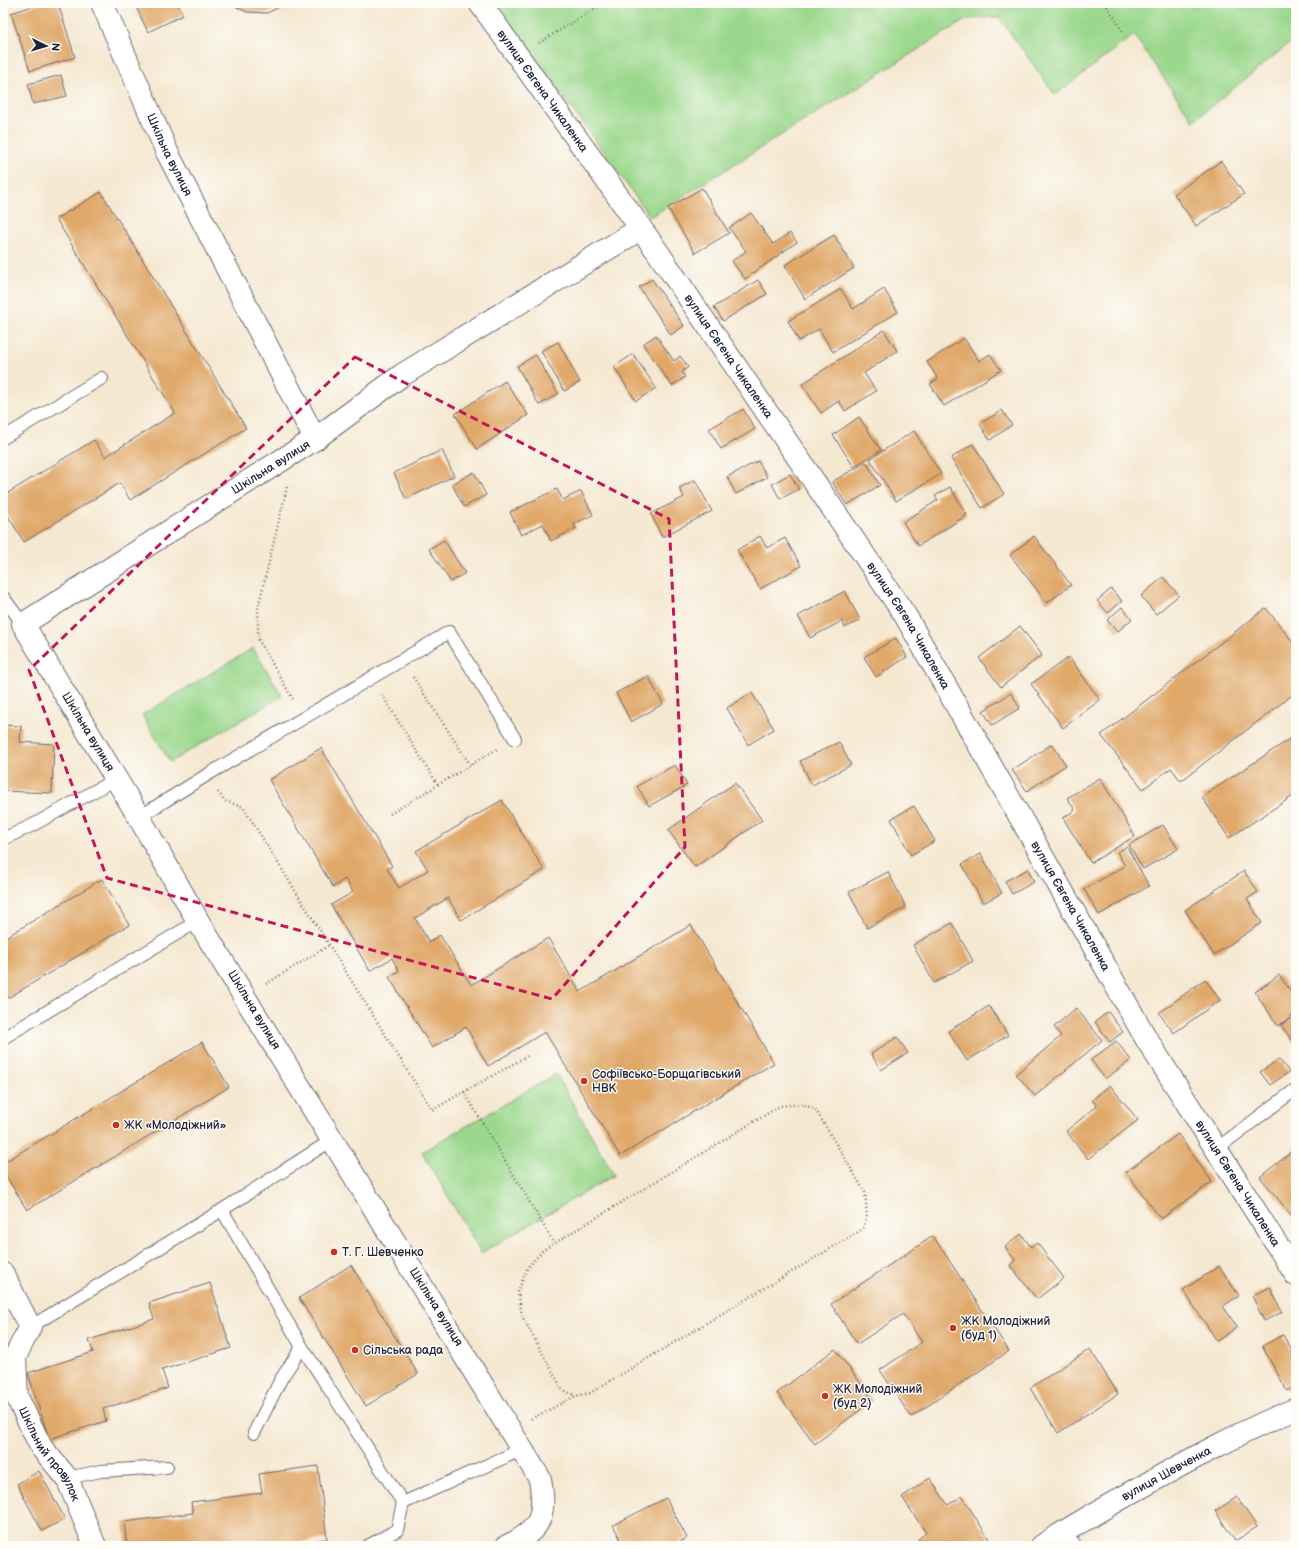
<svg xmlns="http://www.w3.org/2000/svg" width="1299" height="1549" font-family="'Balsamiq Sans',sans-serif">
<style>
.green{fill:#9bd88d;stroke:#5e7d64}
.building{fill:#e0a96b}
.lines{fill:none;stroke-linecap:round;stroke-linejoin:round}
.service-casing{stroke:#6c6770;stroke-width:14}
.minor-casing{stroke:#6c6770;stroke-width:24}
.tertiary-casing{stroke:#6c6770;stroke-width:24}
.path{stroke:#6c6770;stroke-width:2.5;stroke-dasharray:1 3;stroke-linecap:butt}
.service{stroke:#fff;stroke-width:12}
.minor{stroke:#fff;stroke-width:22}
.tertiary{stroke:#fff;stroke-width:22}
.marked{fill:none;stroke:#c2185b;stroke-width:3;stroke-dasharray:8 5;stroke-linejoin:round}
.poi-dot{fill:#c8321e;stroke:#fdfcf7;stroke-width:1.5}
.labels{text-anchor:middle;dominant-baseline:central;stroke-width:3;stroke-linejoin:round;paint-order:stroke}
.street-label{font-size:12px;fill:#22223b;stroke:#fdfcf7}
.poi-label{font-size:12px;fill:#22223b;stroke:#fdfcf7;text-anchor:start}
</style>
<rect width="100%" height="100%" fill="#fdfcf7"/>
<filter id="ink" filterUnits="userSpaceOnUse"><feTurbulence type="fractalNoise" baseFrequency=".025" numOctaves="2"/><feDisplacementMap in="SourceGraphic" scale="8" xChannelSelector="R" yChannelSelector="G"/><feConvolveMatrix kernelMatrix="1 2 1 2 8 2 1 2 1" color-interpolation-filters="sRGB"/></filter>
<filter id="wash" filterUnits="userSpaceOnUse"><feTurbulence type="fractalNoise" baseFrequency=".012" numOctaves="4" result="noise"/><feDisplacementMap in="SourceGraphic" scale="16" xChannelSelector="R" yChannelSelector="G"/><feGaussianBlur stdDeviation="0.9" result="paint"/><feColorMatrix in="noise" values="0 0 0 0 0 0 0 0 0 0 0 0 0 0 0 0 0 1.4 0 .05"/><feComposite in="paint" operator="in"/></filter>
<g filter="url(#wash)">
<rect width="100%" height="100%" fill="#f5e8d1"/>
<path class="green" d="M496 3H1296V38L1193 121 1134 35 1055 95 999 17 967 19 650 217Z
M253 648 282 696 170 762 142 715Z
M556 1074 614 1175 481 1253 422 1152Z"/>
<g id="blocks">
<path class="building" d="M43 3H58L75 57 30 71 11 13Z
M134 3H177L183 15 148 32Z
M229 3H288L267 13 247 12Z
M61 75 67 96 33 104 28 84Z
M1221 161 1244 194 1196 226 1174 194Z
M702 188 729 233 695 253 668 208Z
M101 192 246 428 130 500 120 483 24 542 3 508V496L94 440 105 457 175 413 56 219Z
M751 213 773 244 790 233 797 242 745 279 732 261 746 251 729 228Z
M834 235 854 268 805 299 785 265Z
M652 279 684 326 671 335 639 287Z
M758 280 767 294 723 321 714 307Z
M841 289 853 309 884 289 898 312 833 352 819 329 799 341 788 321Z
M884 330 897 351 864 373 876 391 845 411 839 401 821 413 802 384Z
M656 335 674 361 680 356 688 367 682 372 685 377 672 386 643 344Z
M964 338 979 361 990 354 1001 370 944 406 930 384 938 379 927 362Z
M558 342 580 382 564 391 541 351Z
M633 354 656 388 636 401 614 367Z
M536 355 558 394 539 405 517 366Z
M505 381 528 415 477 449 455 414Z
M743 409 755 429 721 449 709 429Z
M1002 410 1012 425 990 440 980 424Z
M859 417 881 450 854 467 833 435Z
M914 431 941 474 896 501 870 459Z
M973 444 1004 494 982 508 951 458Z
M442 450 454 476 406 499 394 473Z
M758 461 767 477 736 494 727 477Z
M866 462 880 485 847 505 832 482Z
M474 472 486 495 464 507 452 484Z
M790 474 799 489 780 499 772 484Z
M695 480 712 511 662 537 651 514 684 497 679 488Z
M950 487 967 515 918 546 903 522 938 500 935 496Z
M557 489 563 500 581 491 593 515 574 524 576 528 551 541 543 524 521 535 510 512Z
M760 536 767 548 785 538 801 566 760 589 737 550Z
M1034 536 1071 585 1047 603 1010 555Z
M444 540 465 573 451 582 429 549Z
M1163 577 1179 595 1156 614 1141 596Z
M1111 589 1122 601 1108 613 1097 601Z
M845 591 860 620 845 628 842 621 810 638 798 616Z
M1122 607 1132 619 1117 632 1107 620Z
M1266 608 1296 646V692L1181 781 1171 768 1143 789 1101 735Z
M1020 626 1042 655 1001 687 979 658Z
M896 638 907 657 876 677 864 657Z
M1069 657 1100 700 1063 728 1031 684Z
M648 676 663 704 631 722 616 693Z
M752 693 774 729 748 745 727 708Z
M1011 693 1020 708 992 725 983 711Z
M3 725 21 726 20 742 54 744 52 793 3 791Z
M1296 735V794L1229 838 1202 797Z
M839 742 851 765 812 785 800 761Z
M1052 744 1066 765 1027 791 1012 770Z
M321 748 392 866 387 869 399 888 428 870 416 851 502 800 544 870 461 920 448 898 415 918 429 942 440 935 471 985 548 938 580 992 691 925 774 1063 620 1156 545 1032 488 1066 466 1027 432 1048 389 977 399 971 392 958 370 971 331 905 353 892 345 879 333 887 269 780Z
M675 765 687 785 649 806 637 786Z
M1100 778 1135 836 1091 863 1063 818 1075 810 1067 798Z
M735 783 762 820 695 867 668 830Z
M914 806 935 841 911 855 891 819Z
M1163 825 1178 849 1143 869 1129 845Z
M1127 847 1149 886 1099 915 1084 889 1125 866 1117 852Z
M981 854 1002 893 983 903 962 864Z
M1028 869 1034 882 1012 894 1005 881Z
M1244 871 1258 892 1247 899 1262 923 1214 955 1185 910Z
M888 872 906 907 867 928 849 892Z
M102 879 129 925 3 1001V939Z
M952 923 973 961 934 983 913 945Z
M1279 975 1296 998V1013L1278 1026 1255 992Z
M1205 979 1220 1000 1174 1033 1159 1013Z
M989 1006 1008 1035 967 1061 948 1031Z
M1076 1008 1102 1040 1035 1096 1016 1074 1061 1036 1054 1027Z
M1108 1012 1123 1032 1110 1042 1095 1022Z
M1296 1015V1046L1281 1025Z
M897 1037 908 1053 881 1070 871 1054Z
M1116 1041 1131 1060 1105 1079 1091 1060Z
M202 1042 229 1087 27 1210 3 1171V1163Z
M1279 1059 1289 1072 1270 1085 1260 1072Z
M1110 1085 1138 1120 1088 1159 1066 1131 1097 1106 1092 1100Z
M1178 1134 1212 1182 1161 1219 1126 1172Z
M1296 1148V1221L1260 1177Z
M1021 1234 1031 1247 1037 1243 1064 1278 1037 1299 1010 1265 1015 1260 1005 1247Z
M933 1236 1009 1351 911 1417 880 1370 922 1342 903 1314 857 1344 831 1304Z
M351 1265 418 1374 366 1406 299 1298Z
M1219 1266 1239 1296 1223 1306 1237 1327 1217 1341 1183 1290Z
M210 1283 231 1348 162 1370 168 1388 103 1409 106 1421 49 1439 28 1373 93 1352 89 1340 154 1319 149 1303Z
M1270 1287 1282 1312 1264 1321 1252 1296Z
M1283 1335 1296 1358V1386L1287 1391 1262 1346Z
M835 1349 873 1400 815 1444 777 1393Z
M1090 1349 1118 1394 1058 1433 1030 1388Z
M318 1466 327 1539 266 1546H127L124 1522 193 1513 191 1502 262 1493 259 1474Z
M39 1471 65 1519 42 1531 17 1484Z
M930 1478 948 1505 962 1496 989 1539 978 1546H922L918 1539 926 1533 902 1497Z
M1237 1497 1257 1527 1235 1541 1215 1511Z
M666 1498 687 1538 671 1546H624L613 1525Z"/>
</g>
</g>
<g filter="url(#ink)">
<use href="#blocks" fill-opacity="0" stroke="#6c6770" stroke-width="1"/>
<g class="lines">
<defs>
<path id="service" d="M3 438 102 378
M3 597 23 624
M139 817 207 775 449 632 515 739
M3 839 33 825 116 779
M3 1038 198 921
M1215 1150 1296 1089
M222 1210 302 1347 403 1503
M30 1327 222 1210 332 1140
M254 1433 281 1379 302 1347
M67 1478 101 1471 167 1467
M1064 1532 1075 1546
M368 1546 397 1530 403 1503 523 1449"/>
<g id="minor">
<path id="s1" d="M102 3 167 152 315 439"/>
<path id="s2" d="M480 3 657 251 905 615 1147 1040 1296 1275"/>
<path id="s3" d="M3 1274 30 1327 15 1357 17 1397 41 1447 67 1478 95 1546"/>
<path id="s4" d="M507 1546C542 1530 546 1515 540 1479L198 921 139 817 23 624 315 439 402 375 640 229"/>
</g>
<g id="tertiary">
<path id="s5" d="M1042 1546C1072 1526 1104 1508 1136 1490 1188 1461 1240 1432 1296 1409"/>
</g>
</defs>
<use href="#service" class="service-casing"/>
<use href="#minor" class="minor-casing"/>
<use href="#tertiary" class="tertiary-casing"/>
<path class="path" d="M1105 3 1124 33
M539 43 604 3
M287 487 258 608V639L294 701
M413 677 471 766
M382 695 438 785
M218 792 225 801 243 807 432 1110 529 1055
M390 814 497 749
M266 984 328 946
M464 1092 554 1243
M531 1419 576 1396 590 1393 863 1229 867 1215 865 1192 815 1109 802 1104 780 1106 543 1250 528 1267 518 1291 522 1316 562 1389 576 1396"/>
<use href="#service" class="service"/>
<use href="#minor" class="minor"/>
<use href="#tertiary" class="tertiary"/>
</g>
</g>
<path class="marked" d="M355 357 669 519 685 847 552 999 107 878 29 670Z"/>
<g class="poi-dot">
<circle cx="584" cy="1081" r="4"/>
<circle cx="116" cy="1125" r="4"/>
<circle cx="334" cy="1252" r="4"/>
<circle cx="953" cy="1328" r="4"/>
<circle cx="355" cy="1350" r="4"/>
<circle cx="825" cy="1396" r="4"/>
</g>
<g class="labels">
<g class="street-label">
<text stroke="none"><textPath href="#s2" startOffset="108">вулиця Євгена Чикаленка</textPath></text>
<text stroke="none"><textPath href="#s1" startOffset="166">Шкільна вулиця</textPath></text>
<text stroke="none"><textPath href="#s2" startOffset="432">вулиця Євгена Чикаленка</textPath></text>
<text stroke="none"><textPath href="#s4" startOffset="1376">Шкільна вулиця</textPath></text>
<text stroke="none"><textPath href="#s2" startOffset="756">вулиця Євгена Чикаленка</textPath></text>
<text transform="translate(88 732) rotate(59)">Шкільна вулиця</text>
<text stroke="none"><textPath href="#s2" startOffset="1080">вулиця Євгена Чикаленка</textPath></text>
<text transform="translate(254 1010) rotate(59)">Шкільна вулиця</text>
<text stroke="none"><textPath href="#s2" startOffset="1404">вулиця Євгена Чикаленка</textPath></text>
<text transform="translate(436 1307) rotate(58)">Шкільна вулиця</text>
<text stroke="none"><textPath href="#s3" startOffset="199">Шкільний провулок</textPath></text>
<text stroke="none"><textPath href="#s5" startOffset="144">вулиця Шевченка</textPath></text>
</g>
<g class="poi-label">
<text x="592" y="1074">Софіївсько-Борщагівський<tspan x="592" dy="14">НВК</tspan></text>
<text x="124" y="1125">ЖК «Молодіжний»</text>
<text x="342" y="1252">Т. Г. Шевченко</text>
<text x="961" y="1321">ЖК Молодіжний<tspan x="961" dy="14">(буд 1)</tspan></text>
<text x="363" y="1350">Сільська рада</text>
<text x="833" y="1389">ЖК Молодіжний<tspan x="833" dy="14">(буд 2)</tspan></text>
</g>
</g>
<rect width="1299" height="1549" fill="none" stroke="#fdfcf7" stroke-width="16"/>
<g transform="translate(46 46) rotate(95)" stroke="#fdfcf7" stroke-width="3" paint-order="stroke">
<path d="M0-3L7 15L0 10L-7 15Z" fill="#22223b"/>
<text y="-6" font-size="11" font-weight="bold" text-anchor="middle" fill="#22223b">N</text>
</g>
</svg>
